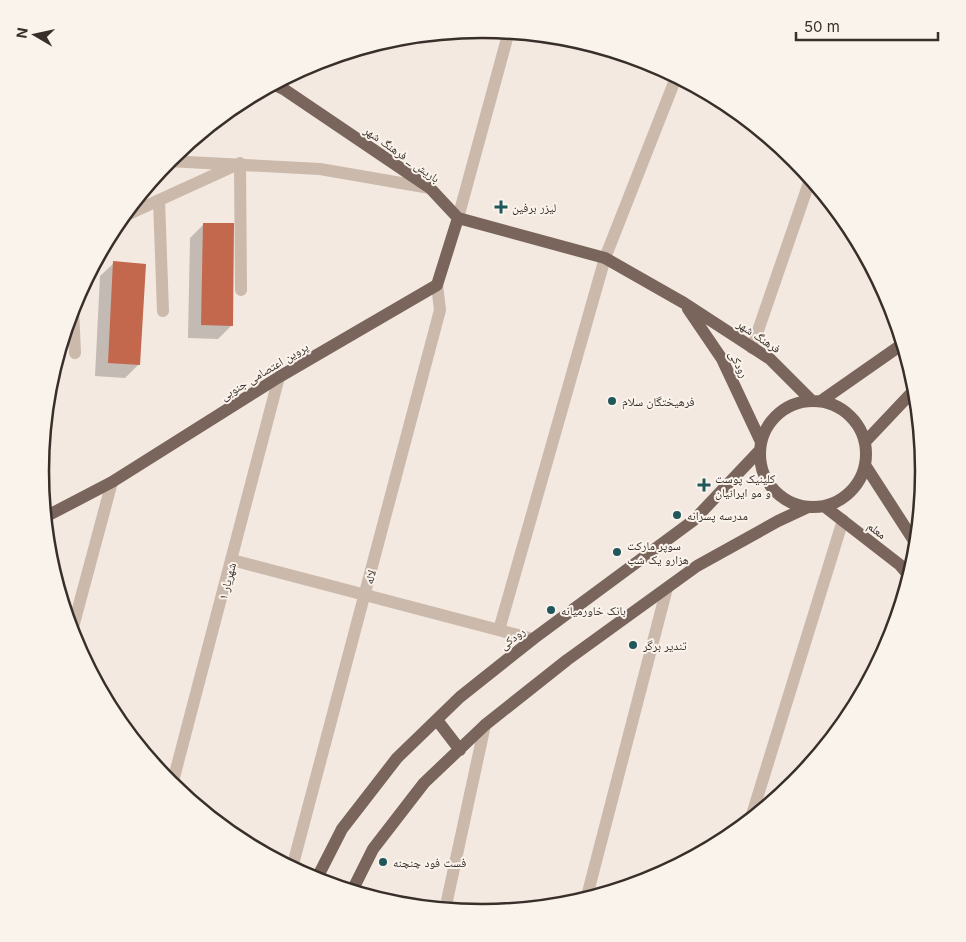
<svg xmlns="http://www.w3.org/2000/svg" width="966" height="942" font-family="Inter,'Noto Naskh Arabic',sans-serif">
<style>
.shadow{fill:#0003}
.building{fill:#c3674d}
.lines{fill:none;stroke-linecap:round;stroke-linejoin:round}
.minor{stroke:#cbb9ab;stroke-width:12}
.major{stroke:#7a655c;stroke-width:12}
.poi-dot{fill:#20575a;stroke:#faf3ec;stroke-width:2}
.labels{text-anchor:middle;dominant-baseline:central;stroke-width:4;stroke-linejoin:round;paint-order:stroke}
.street-label{font-size:12px;fill:#392f2a;stroke:#faf3ec}
.poi-label{font-size:12px;fill:#392f2a;stroke:#faf3ec;text-anchor:start}
.rim{fill:none;stroke:#392f2a;stroke-width:2.5}
</style>
<rect width="100%" height="100%" fill="#f3e9e0"/>
<path class="shadow" d="M204 224 232 325 218 339 188 338 190 238Z
M114 263 139 364 125 378 95 376 100 276Z"/>
<path class="building" d="M203 223H234L233 326 201 325Z
M113 261 146 264 140 365 108 363Z"/>
<g class="lines">
<path class="minor" d="M168 161 320 169 430 188
M240 163 241 290
M159 200 163 311
M122 217 236 165
M458 218 509 31
M73 308 75 353
M752 348 811 177
M232 560 533 639
M499 630 605 258 677 75
M72 631 112 482
M172 785 279 377
M750 821 843 520
M292 868 440 310 437 285
M586 900 667 588
M445 910 485 725"/>
<path class="major" d="M273 84 285 90 430 188 458 218 605 258 684 303 770 359 811 400
M688 309 722 359 761 442
M760 454a53 53 0 1 1 106 0a53 53 0 1 1-106 0Z
M821 401 904 343
M865 442 917 387
M865 465 918 547
M824 506 900 565 911 578
M45 517 112 482 279 377 437 285 458 218
M437 720 460 750
M316 880 342 829 397 758 460 697 533 639 694 520 760 450
M352 891 373 849 424 783 485 725 567 660 697 566 778 521 808 507"/>
</g>
<g class="poi-dot">
<path d="M498.5 199.5h5v5h5v5h-5v5h-5v-5h-5v-5h5z"/>
<circle cx="612" cy="401" r="5"/>
<path d="M701.5 477.5h5v5h5v5h-5v5h-5v-5h-5v-5h5z"/>
<circle cx="677" cy="515" r="5"/>
<circle cx="617" cy="552" r="5"/>
<circle cx="551" cy="610" r="5"/>
<circle cx="633" cy="645" r="5"/>
<circle cx="383" cy="862" r="5"/>
</g>
<g class="labels">
<g class="street-label">
<text transform="translate(402 154) rotate(35)">باریش _ فرهنگ شهر</text>
<text transform="translate(759 336) rotate(34)">فرهنگ شهر</text>
<text transform="translate(739 364) rotate(63)">رودکی</text>
<text transform="translate(264 371) rotate(-31)">پروین اعتصامی جنوبی</text>
<text transform="translate(877 530) rotate(38)">معلم</text>
<text transform="translate(370 577) rotate(-75)">لاله</text>
<text transform="translate(227 581) rotate(-75)">شهریار ۱</text>
<text transform="translate(512 638) rotate(-38)">رودکى</text>
</g>
<g class="poi-label">
<text x="512" y="207">لیزر برفین</text>
<text x="622" y="401">فرهیختگان سلام</text>
<text x="715" y="478">کلینیک پوست<tspan x="715" dy="14">و مو ایرانیان</tspan></text>
<text x="687" y="515">مدرسه پسرانه</text>
<text x="627" y="545">سوپر مارکت<tspan x="627" dy="14">هزارو یک شب</tspan></text>
<text x="561" y="610">بانک خاورمیانه</text>
<text x="643" y="645">تندیر برگر</text>
<text x="393" y="862">فست فود چنچنه</text>
</g>
</g>
<path d="M0 0H966V942H0ZM49 471a433 433 0 1 1 866 0a433 433 0 1 1-866 0Z" fill="#faf3ec" fill-rule="evenodd"/>
<path class="rim" d="M49 471a433 433 0 1 1 866 0a433 433 0 1 1-866 0Z"/>
<g transform="translate(35 35) rotate(279)" stroke="#faf3ec" stroke-width="4" paint-order="stroke">
<path d="M0-4L9 19L0 12L-9 19Z" fill="#392f2a"/>
<text y="-8" font-size="14" font-weight="bold" text-anchor="middle" fill="#392f2a">N</text>
</g>
<path d="M796 32v8h142v-8" fill="none" stroke="#392f2a" stroke-width="2.5"/>
<text x="804" y="32" font-size="15" fill="#392f2a" stroke="#faf3ec" stroke-width="4" paint-order="stroke">50 m</text>
</svg>
